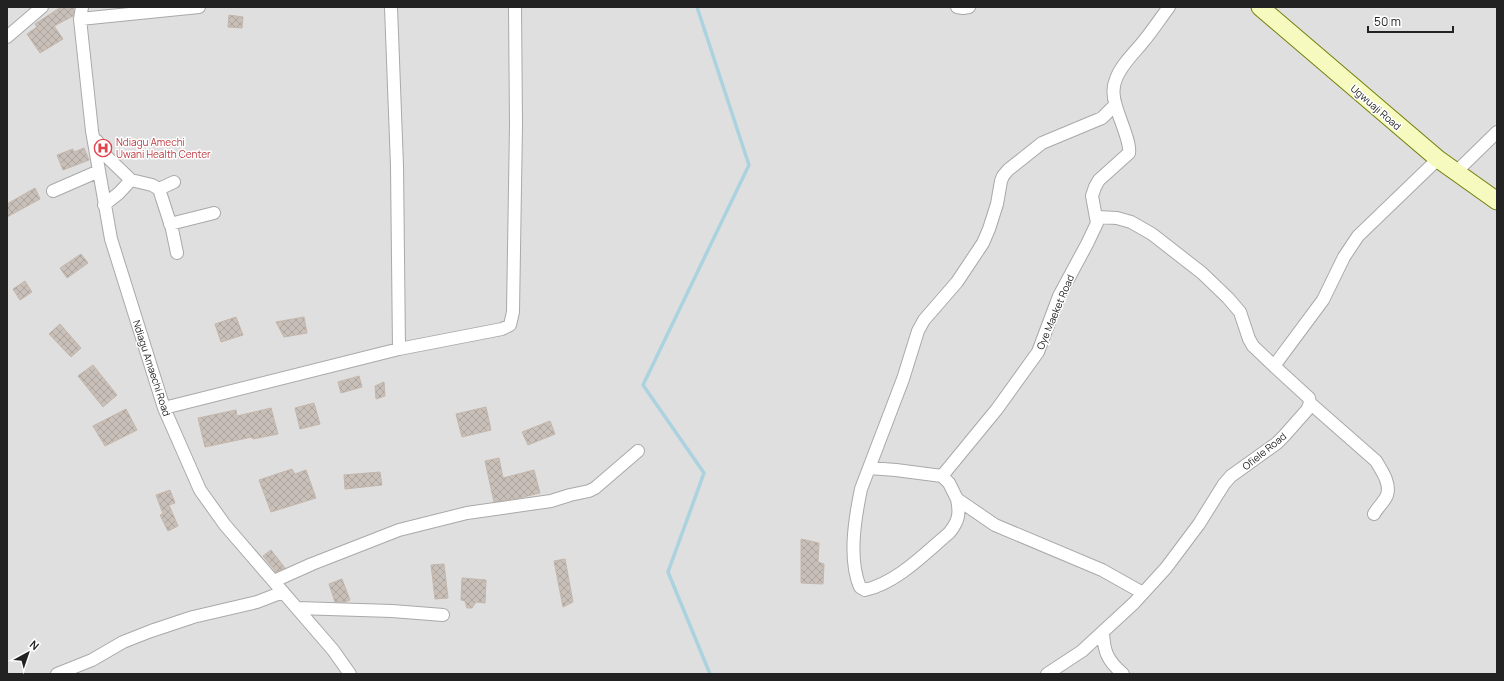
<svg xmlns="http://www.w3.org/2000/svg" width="1504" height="681" font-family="Manrope,sans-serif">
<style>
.residential{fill:#e0dfdf}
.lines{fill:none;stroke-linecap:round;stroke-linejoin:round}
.stream{stroke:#aad3df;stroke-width:3.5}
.building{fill:url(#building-cross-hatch);stroke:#c4b6ab}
.minor-casing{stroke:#a9a9a9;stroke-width:14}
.secondary-casing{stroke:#707d05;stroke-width:19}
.minor{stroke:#fff;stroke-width:12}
.secondary{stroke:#f7fabf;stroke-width:17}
.labels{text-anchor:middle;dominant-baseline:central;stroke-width:3;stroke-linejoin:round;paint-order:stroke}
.street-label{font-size:10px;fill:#222;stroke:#fff}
.health-label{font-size:10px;fill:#be3a42;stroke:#fff;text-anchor:start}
</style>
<defs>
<pattern id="building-cross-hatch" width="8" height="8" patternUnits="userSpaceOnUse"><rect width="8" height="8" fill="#c7bfb8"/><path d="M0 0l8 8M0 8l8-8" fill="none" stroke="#aba49e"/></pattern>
</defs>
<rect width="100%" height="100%" fill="#f2efe9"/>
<path class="residential" d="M7 7H1497V674H7Z"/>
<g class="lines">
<path class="stream" d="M697 7 749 165 643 385 704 473 668 572 710 674"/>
</g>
<path class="building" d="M61 7H74L73 16 54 26 63 39 40 53 27 34 37 27 35 24Z
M229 15 243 17 242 28 228 27Z
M84 148 89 160 63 170 57 155 73 149 74 152Z
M35 188 40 199 7 217V204Z
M81 254 88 263 67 278 60 268Z
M25 281 32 292 20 300 13 289Z
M236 317 243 335 221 342 215 324Z
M304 317 307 333 284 337 276 322Z
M60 324 81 348 71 357 49 334Z
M93 365 117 395 103 407 78 376Z
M359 376 362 387 341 393 338 382Z
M384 382 385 396 376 399 375 386Z
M314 403 320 424 300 429 295 408Z
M486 407 491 430 462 437 456 414Z
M271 408 278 434 253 439 252 437 205 447 198 418 236 410 237 416Z
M126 409 137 430 105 446 93 426Z
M550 421 555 434 528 445 522 432Z
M499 458 503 478 534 470 540 493 519 498 494 502 485 461Z
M292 469 295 474 306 470 316 498 271 512 259 480Z
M380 472 382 485 345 489 344 475Z
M170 490 175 503 169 505 178 526 168 531 160 515 163 514 156 495Z
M801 539 819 543 818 562 824 564 823 584 801 583Z
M271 550 285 568 276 572 263 556Z
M565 559 573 602 563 607 554 561Z
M444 564 448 598 435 599 431 565Z
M462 578 486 580 485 603 476 602 472 608H467L465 601 461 600Z
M342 579 350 600 345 602H335L329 584Z"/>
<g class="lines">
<defs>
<path id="minor" d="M82 7 80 19 92 131 111 239 164 408 200 490 225 525 333 650 350 674
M391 7 397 166 399 349
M957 7 963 8 969 7
M80 19 199 7
M7 37 42 7
M97 141 103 153 131 180 152 185 159 189 172 229 177 253
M1456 172 1497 132
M159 189 174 182
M53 191 99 171
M104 205 119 193 131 180
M1097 217 1117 218 1131 222 1152 234 1202 273 1228 298 1240 312 1249 339 1253 346 1274 366
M170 224 214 213
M1310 403 1376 461C1381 470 1391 483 1387 495 1385 501 1377 508 1374 514
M164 408 399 349 502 329 510 325 513 312 516 125 515 7
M869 468 896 470 942 476 949 483 957 499 995 525 1102 570 1143 593
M942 476 997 409 1038 352 1059 296 1087 244 1097 223 1092 196 1095 187 1099 180 1129 153C1131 143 1119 118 1116 106 1113 97 1112 88 1116 79 1121 65 1134 53 1143 42 1152 31 1160 19 1169 7
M957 499C960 513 959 521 949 533 924 554 898 582 865 590L860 587C848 559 855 518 861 489L903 379 918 331 924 320 957 282 983 243 989 229 997 204 1001 181 1003 176 1008 170 1042 143 1102 118 1115 105
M274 581 312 564 399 530 467 513 551 501 570 495 589 491 595 488 638 451
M297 608 392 611 443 615
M1103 632C1104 652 1107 660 1123 674
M57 674 92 660 123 642 151 631 193 617 257 602 283 592
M1047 674 1082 651 1134 603 1166 568 1199 524 1224 484 1231 476 1277 443 1284 436 1307 410 1310 403 1309 398 1274 366 1323 300 1344 257 1358 236 1438 159"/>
<path id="secondary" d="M1260 7 1438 159 1497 201"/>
</defs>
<use href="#minor" class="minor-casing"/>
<use href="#secondary" class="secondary-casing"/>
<use href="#minor" class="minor"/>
<use href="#secondary" class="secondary"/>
</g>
<defs>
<symbol id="hospital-ring" viewBox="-11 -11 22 22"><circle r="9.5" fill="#fff" stroke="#e0444e" stroke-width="1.5"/><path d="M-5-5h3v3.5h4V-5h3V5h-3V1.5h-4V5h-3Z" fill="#e0444e"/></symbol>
</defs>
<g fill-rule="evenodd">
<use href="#hospital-ring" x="93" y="138" width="20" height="20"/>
</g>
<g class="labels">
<g class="street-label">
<text transform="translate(1376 107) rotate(41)">Ugwuaji Road</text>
<text transform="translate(1055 312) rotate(-67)">Oye Maeket Road</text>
<text transform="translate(152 368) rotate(72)">Ndiagu Amaechi Road</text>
<text transform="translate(1264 451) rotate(-39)">Ofiele Road</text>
</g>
<g class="health-label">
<text x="116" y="142">Ndiagu Amechi<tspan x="116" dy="12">Uwani Health Center</tspan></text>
</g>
</g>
<rect width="1504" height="681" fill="none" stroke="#222222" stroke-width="16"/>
<g transform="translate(28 653) rotate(40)" stroke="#ffffff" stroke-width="3" paint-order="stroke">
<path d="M0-3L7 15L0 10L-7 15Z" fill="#222222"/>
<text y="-6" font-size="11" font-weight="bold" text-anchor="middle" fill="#222222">N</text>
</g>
<path d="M1368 26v6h85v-6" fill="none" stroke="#222222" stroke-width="2"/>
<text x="1374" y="26" font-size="12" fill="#222222" stroke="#ffffff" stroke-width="3" paint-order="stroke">50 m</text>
</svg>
